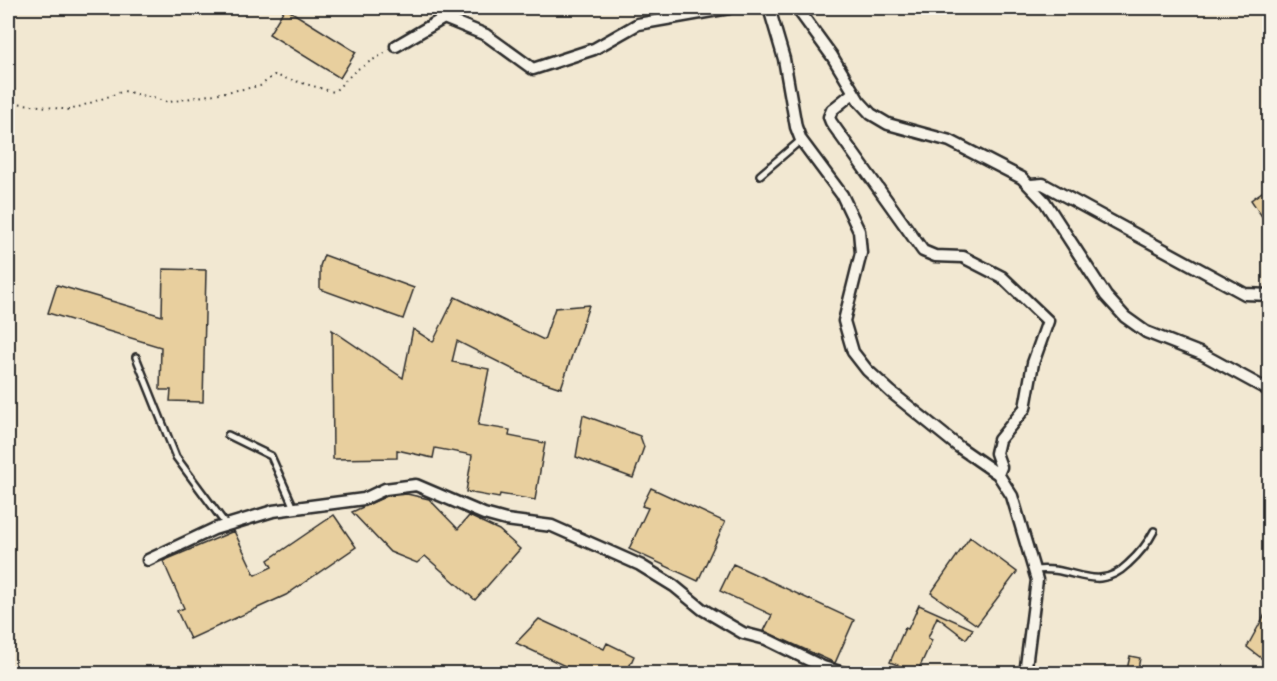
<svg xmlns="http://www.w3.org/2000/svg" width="1277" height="681" font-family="Mali,sans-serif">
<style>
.building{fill:#e8cf9e;stroke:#2b2b2b;stroke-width:1.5}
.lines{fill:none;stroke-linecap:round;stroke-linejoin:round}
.service-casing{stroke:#2b2b2b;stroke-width:10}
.minor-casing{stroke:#2b2b2b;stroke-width:15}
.path{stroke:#2b2b2b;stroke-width:2;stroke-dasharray:1.5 4.5;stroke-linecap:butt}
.service{stroke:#f7f3e8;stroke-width:5}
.minor{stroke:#f7f3e8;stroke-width:10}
</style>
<rect width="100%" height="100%" fill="#f2e8d2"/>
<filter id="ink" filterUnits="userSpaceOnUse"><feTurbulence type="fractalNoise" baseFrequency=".0167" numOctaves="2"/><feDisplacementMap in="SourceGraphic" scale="12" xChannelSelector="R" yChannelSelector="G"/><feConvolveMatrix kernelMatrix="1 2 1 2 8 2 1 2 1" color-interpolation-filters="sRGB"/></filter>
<g filter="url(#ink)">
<path class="building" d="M285 8 356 52 340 78 269 34Z
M1269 187V227L1251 200Z
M324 255 414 288 403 319 320 289V266Z
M163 269 206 270 203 402 170 401 171 390H160L161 347 48 313 57 285 162 316Z
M455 297 544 340 555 308 589 305 561 388 528 377 457 341 452 362 489 369 478 425 510 430 509 436 545 443 535 500 500 494 499 498 466 492 472 455 435 448 433 458 397 450V458L333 459 332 330 403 378 413 329 433 342Z
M583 415 640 436 644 447 633 478 576 457Z
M651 488 725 522 698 581 629 549 648 508 642 506Z
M407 494 429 499 458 529 469 516 499 530 520 549 475 600 425 556 417 563 390 552 352 512 387 496Z
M334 515 356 547 286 595 190 639 177 611 184 608 163 561 234 531 255 575 272 567 268 560Z
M970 537 1017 572 977 625 931 593Z
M733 564 854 620 835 663 764 631 772 615 720 591Z
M919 605 973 629 966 639 937 617 928 638 932 640 917 673 890 662 905 628 908 629Z
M1269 607V664L1247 647Z
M539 619 604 649 607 643 634 656 626 674H582L516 643Z
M1130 656 1140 658 1137 674H1126Z"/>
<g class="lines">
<defs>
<path id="service" d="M760 175 801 140
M136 357 176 457 227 526
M228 435 271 456 294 508
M1035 570C1074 565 1096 595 1128 564 1139 554 1147 545 1154 531"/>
<path id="minor" d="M769 8 784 59 796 127 801 140 842 195 859 231 861 253 844 321 853 352 867 370 891 392 959 447 998 474 1012 496 1037 580 1025 674
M797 8 832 56 859 101 871 114 888 124 950 141 1022 178 1045 202 1106 296 1125 317 1146 332 1202 354 1270 391
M396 46 444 18 486 35 533 69 594 49 638 24 729 8
M853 93 832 110 829 117 831 122 923 251 935 256 963 257 1002 277 1048 321 1033 363 1025 408 999 440 996 453 1001 467 998 474
M1031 185 1043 184 1245 294 1270 295
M148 560 214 529 273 511 364 499 385 489 416 485 484 514 506 520 552 526 640 565 674 586 702 609 743 633 766 639 823 667 847 674"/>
</defs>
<use href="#service" class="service-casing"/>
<use href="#minor" class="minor-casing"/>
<path class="path" d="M8 102 70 110 124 91 169 102 260 86 274 75 334 92 356 70 388 51"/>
<use href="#service" class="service"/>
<use href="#minor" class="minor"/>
</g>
</g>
<rect width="1277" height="681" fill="none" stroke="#f7f3e8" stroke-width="30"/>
<rect x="15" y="15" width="1247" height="651" fill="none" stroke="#2b2b2b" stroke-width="2" filter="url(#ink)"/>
</svg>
